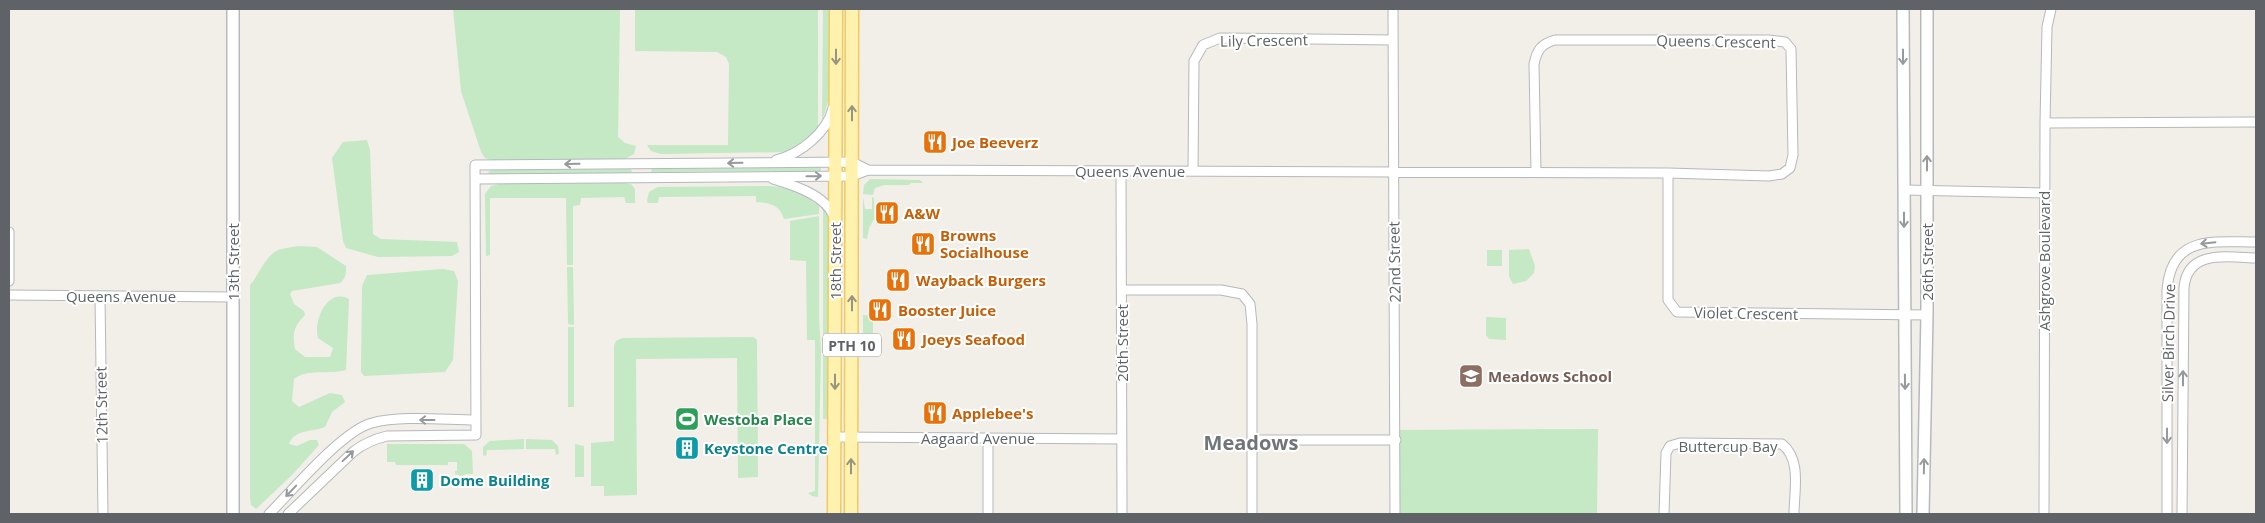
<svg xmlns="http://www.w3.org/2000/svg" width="2265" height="523" font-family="'Open Sans',sans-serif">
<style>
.green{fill:#c5e8c5}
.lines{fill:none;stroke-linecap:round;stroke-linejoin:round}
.street-casing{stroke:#b5b8bc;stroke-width:11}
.secondary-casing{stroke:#b6babf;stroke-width:14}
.primary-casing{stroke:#f2c960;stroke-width:15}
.street{stroke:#fff;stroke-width:9}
.secondary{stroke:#fff;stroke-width:11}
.primary{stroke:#fff2af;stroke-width:12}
.oneway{stroke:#979581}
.oneway2{stroke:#979a9d}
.labels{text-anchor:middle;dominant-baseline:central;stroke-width:4;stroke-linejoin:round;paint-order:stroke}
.shield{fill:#fff;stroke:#8f9295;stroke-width:1}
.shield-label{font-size:14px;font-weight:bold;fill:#5f6368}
.street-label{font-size:15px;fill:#5f6368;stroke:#fff}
.food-label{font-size:15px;font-weight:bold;fill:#c56008;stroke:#fff;text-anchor:start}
.education-label{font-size:15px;font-weight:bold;fill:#785e54;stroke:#fff;text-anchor:start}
.leisure-label{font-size:15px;font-weight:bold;fill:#27864d;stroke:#fff;text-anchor:start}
.culture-label{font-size:15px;font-weight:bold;fill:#0d838f;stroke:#fff;text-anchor:start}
.district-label{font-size:20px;font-weight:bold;fill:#70757a;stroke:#fff}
</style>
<rect width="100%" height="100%" fill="#f1efe8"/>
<path class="green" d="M453 9H620L618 137 625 143 636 146 634 154 625 159 492 160 485 158 481 152 461 91Z
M635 9H818V127L810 136 786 152 661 154 651 151 647 145H728L729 64 726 57 717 52 635 51Z
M823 9H830V96L822 121Z
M367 140 370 150 373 234 381 239 457 242 459 252 452 256 378 257 346 248 343 241 332 158 343 142Z
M821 167V171L652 172 651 171 652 169Z
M630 169 632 171 631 173 489 174 488 172 491 170Z
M870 179 920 180 923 183H911L909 185H884L875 188 873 195 863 194 864 185Z
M624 183 631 184 635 189V203H626L624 197 581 198 580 205 573 206V265H567L566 198H490V255L486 256 485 194 491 186 499 184Z
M769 186C788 187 804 194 819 206V214L784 219C780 205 770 203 756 202V196L659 197 658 203H648L647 201 649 192 658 187Z
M863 197 865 209H872V197L874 198V219L869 228 867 239 863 238Z
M823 209 830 217 829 419H823Z
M819 216V319L821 351 818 497 812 496 808 493 815 491V340H807L806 261 790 260V221Z
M298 246 317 247 346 266C346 274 346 278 340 283L292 291 290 294 294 304 304 311 305 315C294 326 292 333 295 349L305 357H330L333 348 318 338C313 320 328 287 349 299L346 370C330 375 307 368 294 379L292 401 299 407 330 393 342 395 345 402 332 412 325 427C313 432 294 429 289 444L297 446 310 440H317L319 445 292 475 256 509 251 505 250 498V285C259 275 265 256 278 250 284 248 292 247 298 246Z
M1529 249 1535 266 1534 273 1526 281 1513 284 1509 276V250Z
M1487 250H1502V266H1487Z
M567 267H573L574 325 568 324Z
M443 269 454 271 458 281 453 360 445 372 364 376 361 372 362 286 367 275Z
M863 315 873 316V345H863Z
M1486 317 1506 318V340L1489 339 1486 335Z
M568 327H574V407H568Z
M753 337 757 340 758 477 738 478 737 358 636 359 637 495 604 496V486H591V443L614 441V346L616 341 622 338Z
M1598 429 1597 514H1395V430Z
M524 439V449L487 450 486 456 483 455V447L490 441Z
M526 439 552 440 558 446 559 454 556 455 555 449H526Z
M387 444H464L472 451 473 474H466L462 476 455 474V471H457V462H448V465H396L395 462H387Z
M575 444 584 446V477H575Z"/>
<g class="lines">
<defs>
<path id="street" d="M1393 9 1395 514
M2045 123 2256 122
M776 160C800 154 827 133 833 108
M1121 171 1122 514
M1193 171 1194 61 1203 45 1220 38 1393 40
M1668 173V300L1677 312 1927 315
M476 179 852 176 868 170 1668 173 1769 176 1782 174 1790 168 1793 155 1791 49 1785 42 1769 40H1555C1541 44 1537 50 1534 64L1536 172
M773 179C793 185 826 195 834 217
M1904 190 2045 193
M9 232V281
M1122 290H1221L1242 294 1250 304 1252 324V514
M9 295 233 297
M100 297 103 514
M835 437 1121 439
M988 438V514
M1252 440H1396
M269 514C292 491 343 430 372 423 401 415 445 420 476 420
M288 514 353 452C364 443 374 439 387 436L476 435 475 165 852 162 868 170
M1664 514 1666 453 1670 446 1680 443 1782 444C1802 460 1794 491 1794 514
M2044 514 2045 123 2047 27 2051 9
M2167 514V290C2171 234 2215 242 2256 242
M2182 514 2184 288C2187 249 2228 257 2256 258"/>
<path id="secondary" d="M1903 9 1906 514
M233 514V9
M1923 514 1927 315V9"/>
<path id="primary" d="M834 514 836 9
M851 514 852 9"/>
</defs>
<use href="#street" class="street-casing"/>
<use href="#secondary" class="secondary-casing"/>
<use href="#primary" class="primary-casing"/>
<use href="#street" class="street"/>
<use href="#secondary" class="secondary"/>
<use href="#primary" class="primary"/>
</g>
<defs><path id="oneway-shaft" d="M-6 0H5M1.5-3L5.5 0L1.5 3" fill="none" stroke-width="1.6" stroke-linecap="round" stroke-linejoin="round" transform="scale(1.25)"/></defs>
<g class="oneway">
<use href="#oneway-shaft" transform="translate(836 57) rotate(90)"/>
<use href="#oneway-shaft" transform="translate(852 113) rotate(-90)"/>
<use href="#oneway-shaft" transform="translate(852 303) rotate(-90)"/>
<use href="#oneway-shaft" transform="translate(835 382) rotate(90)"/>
<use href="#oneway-shaft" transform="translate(851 466) rotate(-90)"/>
</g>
<g class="oneway2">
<use href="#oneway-shaft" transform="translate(1903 57) rotate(90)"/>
<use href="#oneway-shaft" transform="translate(735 163) rotate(179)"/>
<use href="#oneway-shaft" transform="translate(1927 163) rotate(-90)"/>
<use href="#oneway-shaft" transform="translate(572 164) rotate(179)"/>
<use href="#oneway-shaft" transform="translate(814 176) rotate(-1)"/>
<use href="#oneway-shaft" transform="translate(1904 220) rotate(90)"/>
<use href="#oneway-shaft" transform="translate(2208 243) rotate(174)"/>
<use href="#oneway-shaft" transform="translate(2183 378) rotate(-90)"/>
<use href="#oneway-shaft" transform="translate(1905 382) rotate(89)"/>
<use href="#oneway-shaft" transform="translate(427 420) rotate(180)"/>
<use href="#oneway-shaft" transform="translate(2167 436) rotate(90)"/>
<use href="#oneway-shaft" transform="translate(348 456) rotate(-43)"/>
<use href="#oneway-shaft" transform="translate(1924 466) rotate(-89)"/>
<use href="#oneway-shaft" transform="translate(291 491) rotate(134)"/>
</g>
<defs>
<symbol id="restaurant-square" viewBox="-11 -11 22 22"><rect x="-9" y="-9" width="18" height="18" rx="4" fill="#e8710a" stroke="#fff"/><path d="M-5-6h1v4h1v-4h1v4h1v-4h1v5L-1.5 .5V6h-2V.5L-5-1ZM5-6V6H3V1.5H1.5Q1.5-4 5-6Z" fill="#fff"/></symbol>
<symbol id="school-square" viewBox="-11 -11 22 22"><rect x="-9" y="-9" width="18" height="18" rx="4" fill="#8d6e63" stroke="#fff"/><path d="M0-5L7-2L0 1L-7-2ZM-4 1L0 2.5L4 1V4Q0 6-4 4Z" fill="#fff"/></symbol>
<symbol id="stadium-square" viewBox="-11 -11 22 22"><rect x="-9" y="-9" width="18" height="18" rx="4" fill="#2e9e5b" stroke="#fff"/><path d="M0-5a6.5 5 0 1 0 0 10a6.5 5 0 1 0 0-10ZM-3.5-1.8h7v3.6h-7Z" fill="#fff"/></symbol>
<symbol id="building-square" viewBox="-11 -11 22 22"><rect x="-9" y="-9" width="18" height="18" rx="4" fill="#0f9aa8" stroke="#fff"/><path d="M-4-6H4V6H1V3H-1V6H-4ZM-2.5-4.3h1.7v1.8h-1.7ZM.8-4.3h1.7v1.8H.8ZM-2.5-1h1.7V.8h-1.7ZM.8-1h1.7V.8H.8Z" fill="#fff"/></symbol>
</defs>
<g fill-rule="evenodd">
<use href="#restaurant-square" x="921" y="128" width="28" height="28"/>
<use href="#restaurant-square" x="873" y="199" width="28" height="28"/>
<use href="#restaurant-square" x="909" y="230" width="28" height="28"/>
<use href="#restaurant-square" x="884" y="266" width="28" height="28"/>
<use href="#restaurant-square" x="866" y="296" width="28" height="28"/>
<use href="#restaurant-square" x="890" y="325" width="28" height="28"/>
<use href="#school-square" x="1457" y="362" width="28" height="28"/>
<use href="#restaurant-square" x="921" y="399" width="28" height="28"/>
<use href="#stadium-square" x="673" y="405" width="28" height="28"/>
<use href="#building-square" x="673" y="434" width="28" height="28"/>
<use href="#building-square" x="408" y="466" width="28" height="28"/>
</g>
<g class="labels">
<rect class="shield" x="823" y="333.5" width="58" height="23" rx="4"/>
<g class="shield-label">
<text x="852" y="345">PTH 10</text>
</g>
<g class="street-label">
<text transform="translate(1264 40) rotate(-1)">Lily Crescent</text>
<text transform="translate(1716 41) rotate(1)">Queens Crescent</text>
<text x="1130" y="171">Queens Avenue</text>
<text transform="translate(835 261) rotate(-90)">18th Street</text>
<text transform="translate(2044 261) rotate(-90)">Ashgrove Boulevard</text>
<text transform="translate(233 262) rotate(-90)">13th Street</text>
<text transform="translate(1394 262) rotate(-91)">22nd Street</text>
<text transform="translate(1927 262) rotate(-90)">26th Street</text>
<text x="121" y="296">Queens Avenue</text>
<text transform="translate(1746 313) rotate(1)">Violet Crescent</text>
<text transform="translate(1122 343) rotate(-90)">20th Street</text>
<text transform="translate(2168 343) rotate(-89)">Silver Birch Drive</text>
<text transform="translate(101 405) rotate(-91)">12th Street</text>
<text x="978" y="438">Aagaard Avenue</text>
<text x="1728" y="446">Buttercup Bay</text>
</g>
<g class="food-label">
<text x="952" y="142">Joe Beeverz</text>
<text x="904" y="213">A&amp;W</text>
<text x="940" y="235">Browns<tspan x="940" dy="17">Socialhouse</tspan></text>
<text x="916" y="280">Wayback Burgers</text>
<text x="898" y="310">Booster Juice</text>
<text x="922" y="339">Joeys Seafood</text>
<text x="952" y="413">Applebee's</text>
</g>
<g class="education-label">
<text x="1488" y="376">Meadows School</text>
</g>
<g class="leisure-label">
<text x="704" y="419">Westoba Place</text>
</g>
<g class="culture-label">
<text x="704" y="448">Keystone Centre</text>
<text x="440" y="480">Dome Building</text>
</g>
<g class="district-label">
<text x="1251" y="442">Meadows</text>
</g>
</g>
<rect width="2265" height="523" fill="none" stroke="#5f6368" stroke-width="20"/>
</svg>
